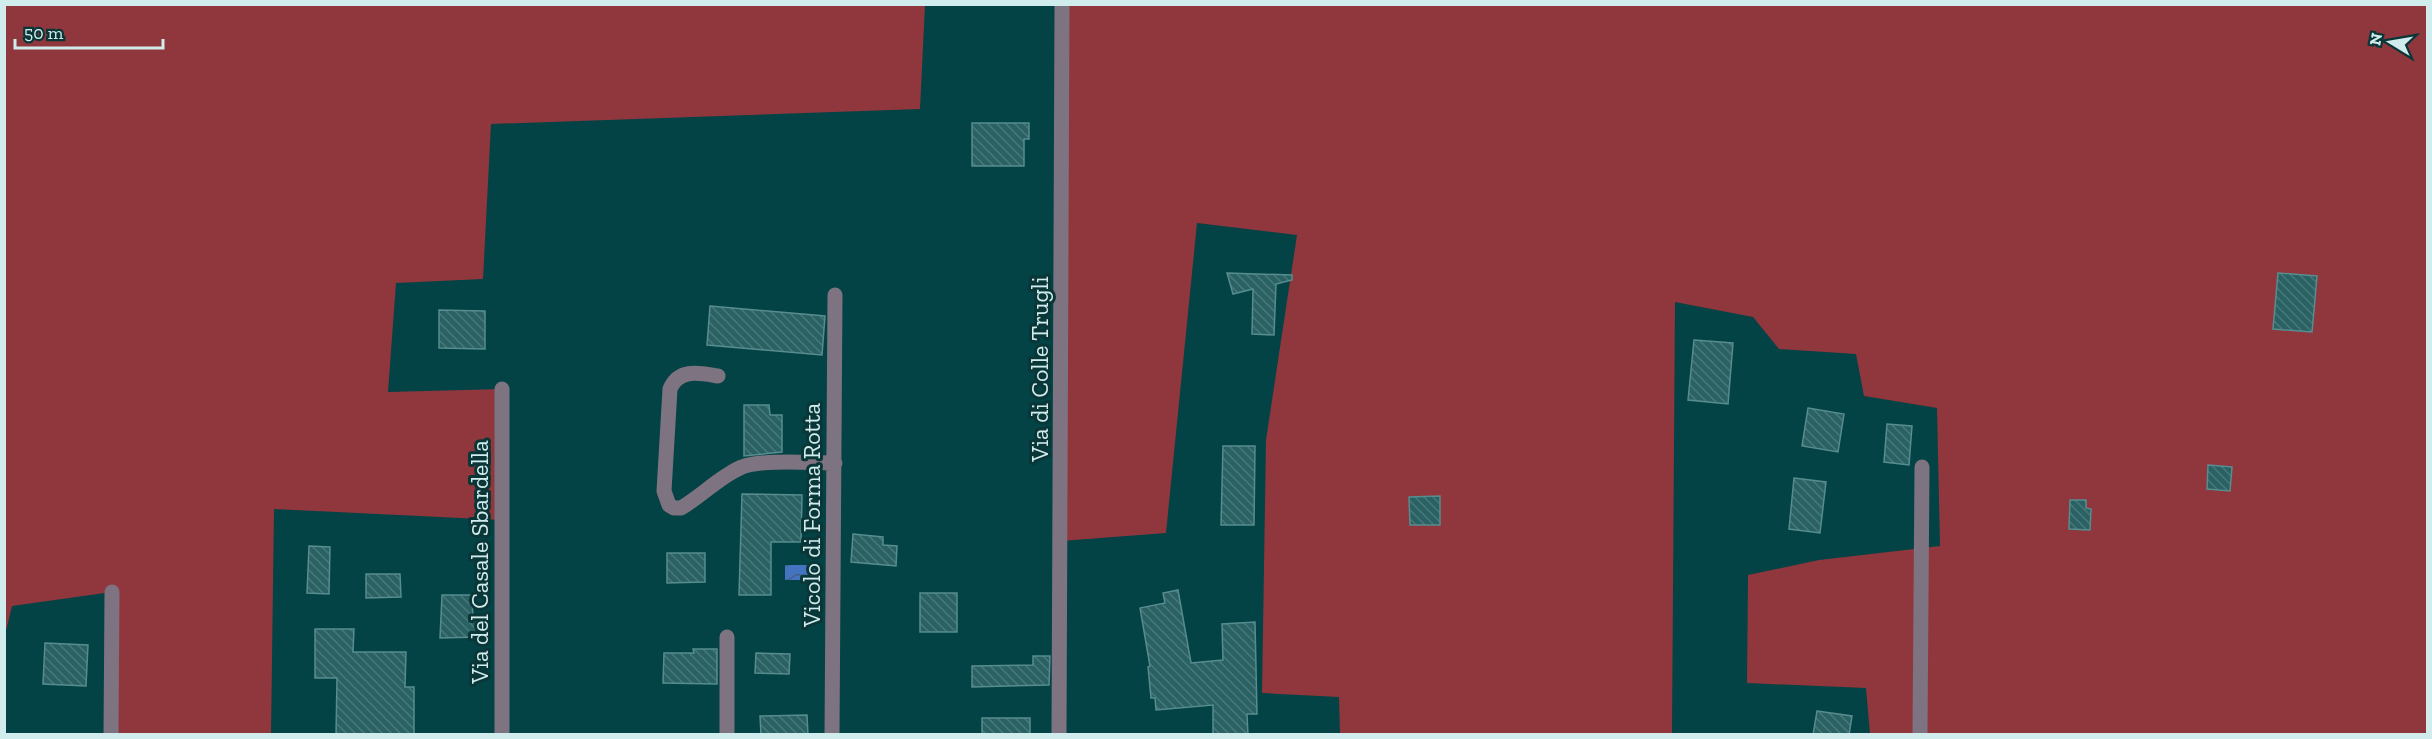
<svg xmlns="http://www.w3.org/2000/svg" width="2432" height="739" font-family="'Zilla Slab',serif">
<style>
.green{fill:#8f373d}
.water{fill:url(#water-waves)}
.building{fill:url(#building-back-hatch);stroke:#578d8f;stroke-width:1.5}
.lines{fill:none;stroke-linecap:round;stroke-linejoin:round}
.minor{stroke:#7e7381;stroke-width:15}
.labels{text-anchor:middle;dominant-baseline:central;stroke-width:6;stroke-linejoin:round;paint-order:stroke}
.street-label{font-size:24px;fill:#d1eced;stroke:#0a3638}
</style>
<defs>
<pattern id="water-waves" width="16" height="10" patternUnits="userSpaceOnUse" patternTransform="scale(1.5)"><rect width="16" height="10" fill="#4474c0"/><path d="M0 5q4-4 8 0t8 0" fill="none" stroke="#42608a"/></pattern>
<pattern id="building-back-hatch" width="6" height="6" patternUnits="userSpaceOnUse" patternTransform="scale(1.5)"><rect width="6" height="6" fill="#2a6163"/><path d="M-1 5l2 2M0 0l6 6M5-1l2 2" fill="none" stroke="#48787a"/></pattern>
</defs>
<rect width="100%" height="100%" fill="#034245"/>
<path class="green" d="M5 5H925L920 109 491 124 483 279 396 283 388 392 502 389V520L274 509 271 734H111L112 592 12 606 5 635Z
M1062 5H2427V734H1870L1866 688 1747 683 1748 575 1819 560 1940 546 1937 408 1864 396 1856 354 1779 349 1753 317 1675 302 1672 734H1340L1339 697 1262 693 1266 440 1297 235 1197 223 1166 533 1061 541Z"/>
<path class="water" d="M785 565H822V580H785Z"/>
<path class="building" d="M972 123H1029V139H1024V166H972Z
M1227 273 1292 275V280L1276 284 1274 335 1252 334 1253 289 1233 294Z
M2278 273 2317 276 2312 332 2273 329Z
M710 306 825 316 822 355 707 345Z
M439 310 485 311V349L439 348Z
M1694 340 1733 343 1728 404 1688 400Z
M744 405H769L770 415H782V452L744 456Z
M1808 408 1844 414 1838 452 1802 446Z
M1887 424 1912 426 1909 465 1884 462Z
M1223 446H1255L1254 525H1221Z
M2208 465 2232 467 2230 491 2207 489Z
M1794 478 1826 482 1820 533 1789 529Z
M742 494 802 495 801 542H771V595H739Z
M1440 496V525H1410L1409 497Z
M2070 500H2086V508L2091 509 2090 530 2069 529Z
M853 534 883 537V545L897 546 896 566 851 562Z
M309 546 330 547 329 594 307 593Z
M667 553H705V582L667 583Z
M366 574H400L401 597 366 598Z
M1178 590 1191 663 1223 660 1222 624 1255 622 1257 714H1247L1248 735H1213V705L1156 710 1155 698H1151L1148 667 1150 666 1140 608 1165 603 1163 593Z
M920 593H957V632H920Z
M442 595H472L473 621H477V637L440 638Z
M315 629H354L353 652H406L405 687H414V735H336L337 678H315Z
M45 643 88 645 86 686 43 684Z
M693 649H717V684L663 683 664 653H694Z
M756 653 790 654 789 674 755 673Z
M1033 656H1050L1049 685 972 687V666L1033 665Z
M1817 711 1852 716 1849 735H1813Z
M807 715 808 735H761L760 716Z
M982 718H1030V735H982Z"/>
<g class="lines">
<path class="minor" d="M718 376C699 373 679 368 670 389L664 491 669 505 674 508H681C702 496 720 476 742 467 763 459 811 463 835 463
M111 734 112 592
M502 734V389
M727 734V637
M832 734 835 295
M1059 734 1062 4
M1920 734 1922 467"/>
</g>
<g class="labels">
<g class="street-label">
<text transform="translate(1039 369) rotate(-90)">Via di Colle Trugli</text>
<text transform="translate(811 515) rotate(-90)">Vicolo di Forma Rotta</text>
<text transform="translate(479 562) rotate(-90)">Via del Casale Sbardella</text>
</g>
</g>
<rect width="2432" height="739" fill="none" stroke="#d1eced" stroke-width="12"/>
<g transform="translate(2390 42) rotate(281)" stroke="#0a3638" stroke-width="4.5" paint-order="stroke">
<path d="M0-4.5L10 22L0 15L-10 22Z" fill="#d1eced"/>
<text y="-9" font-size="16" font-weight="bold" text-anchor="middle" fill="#d1eced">N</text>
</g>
<path d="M15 39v9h148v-9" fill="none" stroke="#d1eced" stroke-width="3"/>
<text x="24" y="39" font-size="18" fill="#d1eced" stroke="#0a3638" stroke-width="4.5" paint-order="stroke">50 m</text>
</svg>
